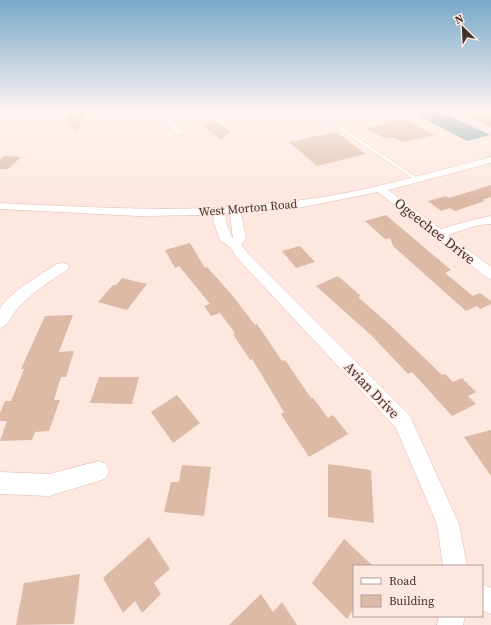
<svg xmlns="http://www.w3.org/2000/svg" width="491" height="625" font-family="'Source Serif 4',serif">
<style>
.water{fill:#6f9c9d}
.building{fill:#ddbaa6}
.lines{fill:none;stroke-linecap:round;stroke-linejoin:round}
.service-casing{stroke:#dfbbaf;stroke-width:1}
.minor-casing{stroke:#dfbbaf;stroke-width:1}
.service{fill:#fff;fill-rule:evenodd}
.minor{fill:#fff;fill-rule:evenodd}
.labels{text-anchor:middle;dominant-baseline:central;stroke-width:3;stroke-linejoin:round;paint-order:stroke}
.far-street-label{font-size:12px;fill:#42332e;stroke:#fde7df}
.street-label{font-size:14px;fill:#42332e;stroke:#fde7df}
</style>
<rect width="100%" height="100%" fill="#fde7df"/>
<path class="water" d="M410 111H440L490 135 467 141Z"/>
<path class="building" d="M71 111H85L78 132 66 125Z
M487 111H491V127L467 115Z
M406 119 435 135 403 142 392 137 384 138 367 128Z
M218 122 230 131 221 140 202 125Z
M336 132 366 154 317 166 289 142Z
M4 156 21 157 8 169H0V160Z
M491 185V197L482 200 485 201 455 211 450 208 441 211 428 201 446 196 449 198Z
M386 215 451 270 445 273 473 296 480 293 491 301V304L480 309 477 306 466 311 393 246 390 238 385 239 365 221Z
M190 243 205 268 207 267 232 295 255 325 257 324 282 361 285 360 311 398H313L328 418 333 415 348 434 309 457 281 414 284 412 252 359 250 360 233 334 235 333 220 313 211 316 204 306 210 304 179 266 175 268 165 250Z
M300 246 315 262 296 268 282 251Z
M338 276 361 296 358 297 391 326 442 375 445 374 453 382 462 378 476 392 468 396 476 404 452 416 412 372 408 374 372 336 316 286Z
M122 278 147 284 127 310 98 302 113 285H116Z
M73 315 59 352 74 351 66 377H61L54 400H60L49 431 35 432 32 440 0 441 7 421H0V413L5 401H11L24 369H21L45 316Z
M99 377H139L132 404 90 403Z
M177 395 200 423 173 443 151 412Z
M491 430V476L464 437Z
M328 464 371 470 374 523 328 517Z
M182 465 211 467 204 516 164 512 171 482H179Z
M149 537 170 569 154 583 161 594 142 613 135 601 123 613 103 578Z
M344 539 373 566H354V608L347 619 312 583Z
M80 574 74 624 16 625 24 583Z
M261 594 273 612 282 602 297 625H229Z"/>
<g class="lines">
<defs>
<path id="service" d="M313 111H318L323 115 341 111H350L325 116 336 123 345 122V124L339 125 419 179 415 180 335 126 318 129V127L332 124Z
M450 111H455L484 126 481 127Z"/>
<path id="minor" d="M117 111H126L119 116 115 114Z
M158 111H166L182 130 183 132 182 134H176Z
M491 157V163L388 190 441 229 472 220 491 216V224L478 225 448 235 491 267V279L486 277 378 192 303 207 241 213 246 238 241 245 248 253 410 416 459 524 467 566H443L437 524 396 428 238 259 231 248 220 240 214 223 213 215 138 216 0 209V203C101 208 202 214 302 200 366 192 428 173 491 157ZM225 214H230L233 239 226 223Z
M62 263 67 264 69 267 67 270C50 281 33 292 19 307 12 314 9 325 0 328 0 323 0 314 0 309 7 294 43 273 57 264Z
M99 461 106 464 109 471 106 478 99 481 49 496 0 494V472L49 474Z
M482 584 491 588V614L482 610Z
M439 616H465L463 625H437Z"/>
</defs>
<use href="#service" class="service-casing"/>
<use href="#minor" class="minor-casing"/>
<use href="#service" class="service"/>
<use href="#minor" class="minor"/>
</g>
<linearGradient id="sky" x2="0" y2="1"><stop stop-color="#77aaca"/><stop offset="0.56" stop-color="#fef4f1"/><stop offset="1" stop-color="#fef4f1" stop-opacity="0"/></linearGradient>
<rect width="491" height="199" fill="url(#sky)"/>
<g class="labels">
<g class="far-street-label">
<text transform="translate(248 208) rotate(-5)">West Morton Road</text>
</g>
<g class="street-label">
<text transform="translate(435 231) rotate(38)">Ogeechee Drive</text>
<text transform="translate(372 390) rotate(46)">Avian Drive</text>
</g>
</g>
<rect x="353" y="565" width="130" height="52" fill="#fde7df" stroke="#b29f98"/>
<rect x="361" y="578" width="20" height="6" fill="#ffffff" stroke="#b29f98"/>
<text x="389" y="585" font-size="12" fill="#42332e">Road</text>
<rect x="361" y="595" width="20" height="12" fill="#ddbaa6" stroke="#b29f98"/>
<text x="389" y="605" font-size="12" fill="#42332e">Building</text>
<g transform="translate(463 28) rotate(336)" stroke="#fde7df" stroke-width="3" paint-order="stroke">
<path d="M0-3L7 15L0 10L-7 15Z" fill="#42332e"/>
<text y="-6" font-size="11" font-weight="bold" text-anchor="middle" fill="#42332e">N</text>
</g>
</svg>
